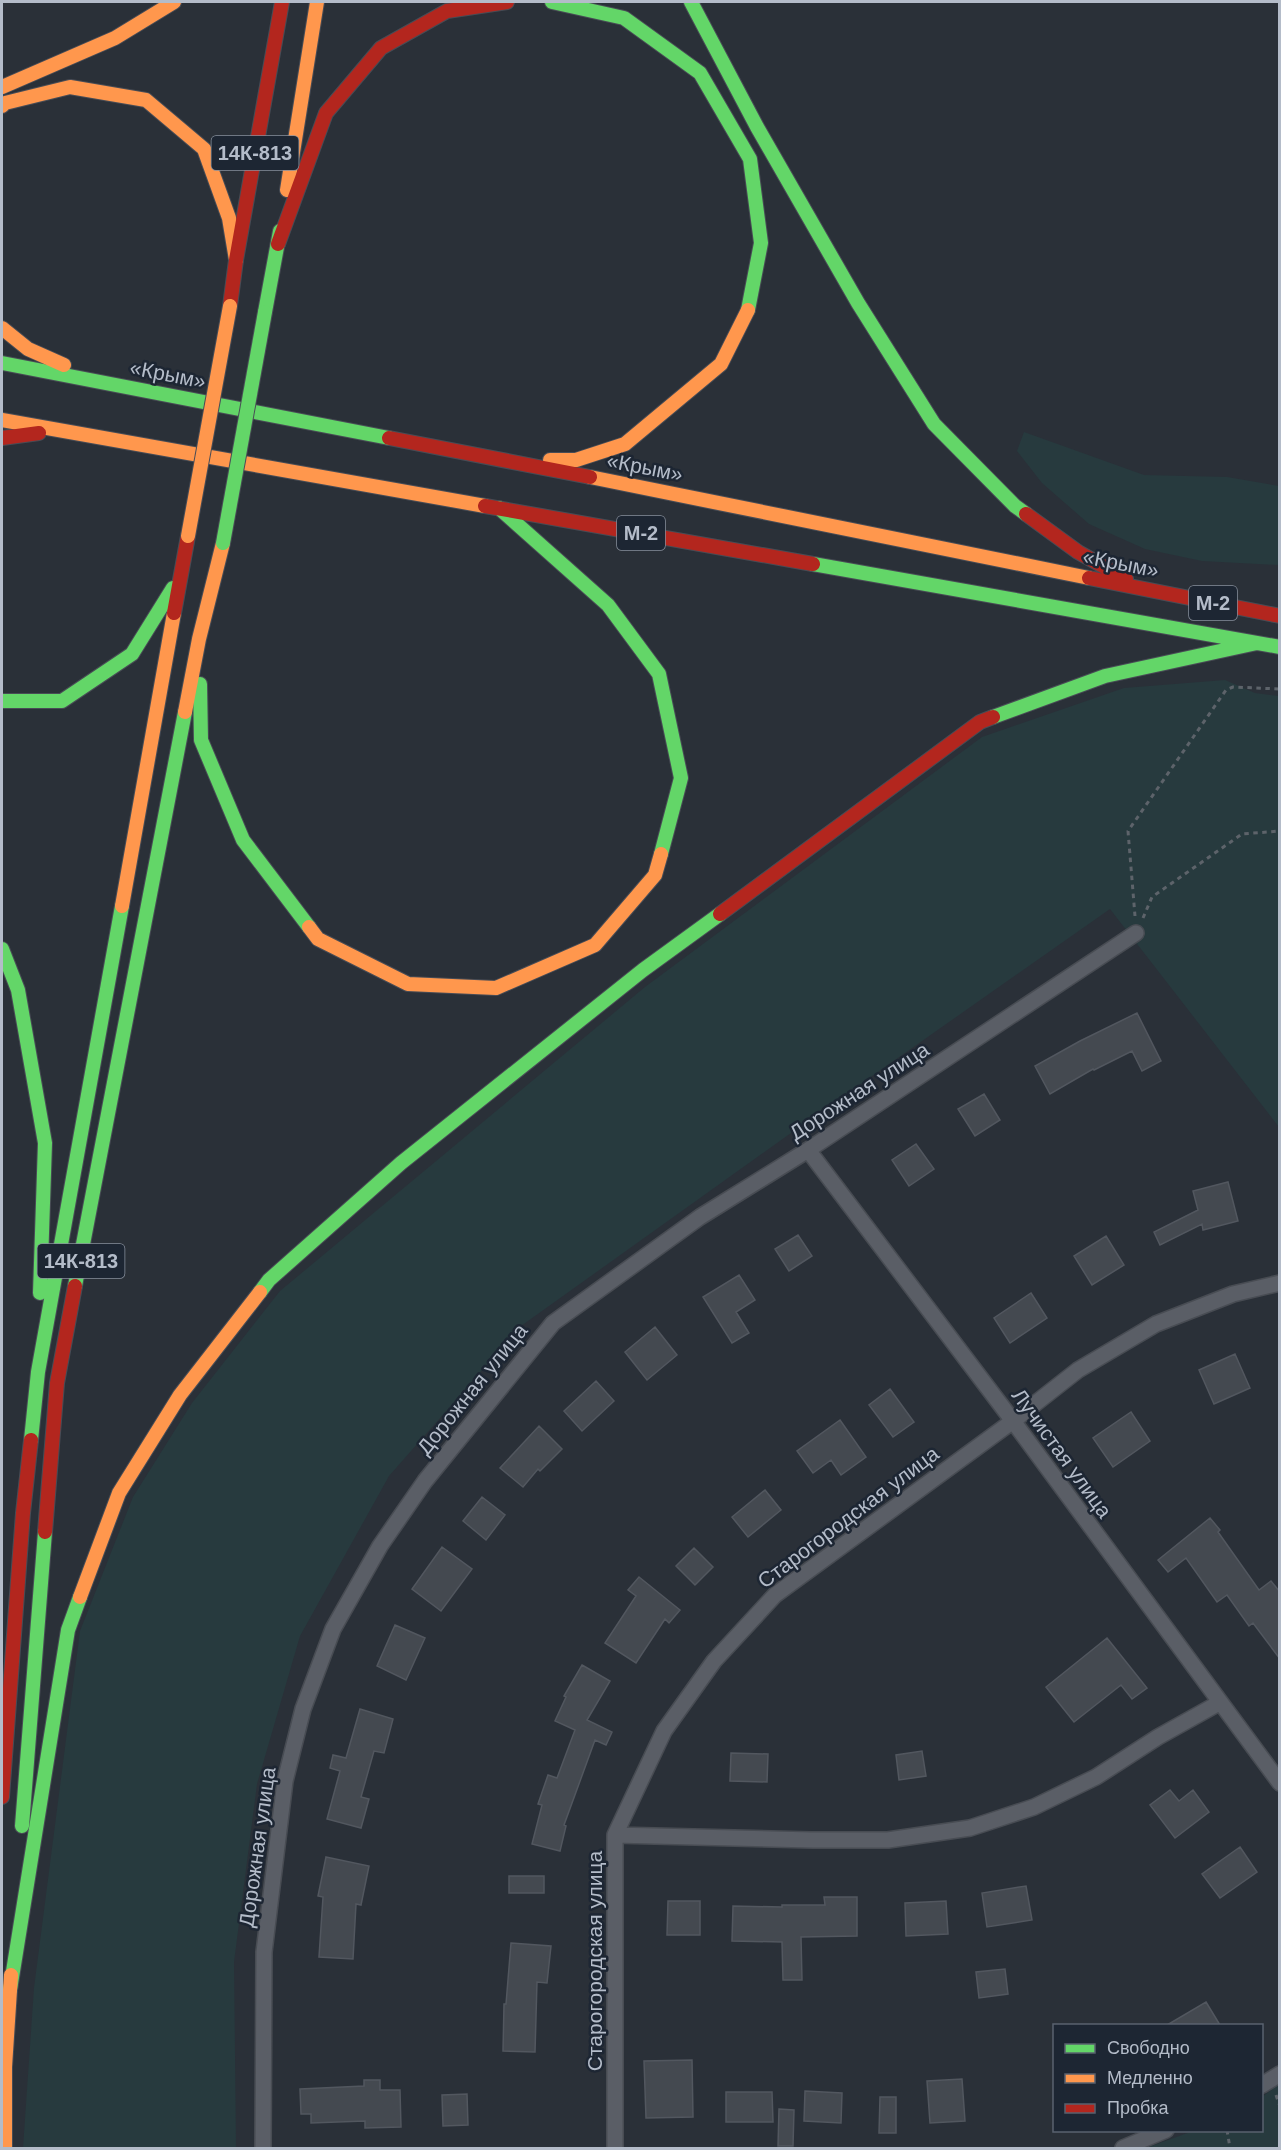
<svg xmlns="http://www.w3.org/2000/svg" width="1281" height="2150" font-family="Arial,sans-serif">
<style>
.green{fill:#273a3e}
.building{fill:#444950;stroke:#52575f;stroke-width:1.5}
.lines{fill:none;stroke-linecap:round;stroke-linejoin:round}
.street-casing{stroke:#484c53;stroke-width:18}
.fast-casing{stroke:#484c55;stroke-width:16}
.slow-casing{stroke:#484c55;stroke-width:16}
.jam-casing{stroke:#484c55;stroke-width:16}
.path{stroke:#5d636a;stroke-width:3;stroke-dasharray:4.5 4.5;stroke-linecap:butt}
.street{stroke:#5a5e66;stroke-width:15}
.fast{stroke:#63d668;stroke-width:14}
.slow{stroke:#ff974d;stroke-width:14}
.jam{stroke:#b3261e;stroke-width:14}
.fast-bridge-casing{stroke:#484c55;stroke-width:16;stroke-linecap:butt}
.slow-bridge-casing{stroke:#484c55;stroke-width:16;stroke-linecap:butt}
.fast-bridge{stroke:#63d668;stroke-width:14}
.slow-bridge{stroke:#ff974d;stroke-width:14}
.labels{text-anchor:middle;dominant-baseline:central;stroke-width:5;stroke-linejoin:round;paint-order:stroke}
.shield{fill:#1d2633;stroke:#878f9c;stroke-width:1.5}
.shield-label{font-size:20px;font-weight:bold;fill:#b4bcc9}
.street-label{font-size:21px;fill:#b4bcc9;stroke:#1d2633}
</style>
<rect width="100%" height="100%" fill="#2a3038"/>
<path class="green" d="M1024 432 1144 475 1227 477 1279 486V565L1202 561 1145 549 1089 524 1042 483 1017 451Z
M1225 680 1255 693 1279 696V1127L1110 909 791 1133 521 1326 389 1476 300 1636 257 1784 234 1962 236 2148H23L34 1988 80 1631 133 1497 192 1403 280 1291 645 987 982 737 1124 688Z
M1279 2084V2148H1146L1193 2131 1262 2130V2097Z"/>
<path class="building" d="M1137 1013 1161 1061 1142 1071 1132 1051 1094 1070 1093 1069 1050 1094 1035 1066 1080 1041Z
M984 1094 1000 1120 975 1136 958 1109Z
M916 1144 934 1169 909 1186 892 1160Z
M1228 1182 1238 1221 1203 1230 1202 1224 1160 1245 1154 1232 1198 1210 1193 1191Z
M798 1235 812 1256 789 1271 775 1249Z
M1106 1236 1124 1265 1092 1285 1074 1256Z
M739 1275 755 1300 736 1312 749 1333 732 1343 703 1297Z
M1031 1293 1047 1318 1010 1343 994 1318Z
M655 1327 677 1355 647 1380 625 1352Z
M1235 1354 1250 1388 1214 1404 1199 1370Z
M596 1381 614 1401 582 1431 564 1411Z
M890 1389 914 1422 893 1437 869 1405Z
M1131 1412 1150 1441 1113 1467 1093 1438Z
M840 1420 866 1457 841 1475 831 1460 813 1473 797 1451Z
M539 1426 562 1449 540 1471 538 1469 523 1487 500 1468Z
M765 1490 781 1510 748 1537 732 1517Z
M482 1497 505 1515 486 1540 463 1521Z
M1210 1518 1220 1530 1218 1532 1259 1590 1271 1581 1280 1592V1659L1253 1623 1249 1626 1227 1595 1217 1602 1186 1558 1168 1572 1158 1560Z
M442 1547 472 1569 441 1611 412 1589Z
M694 1548 713 1567 695 1585 676 1566Z
M639 1577 680 1610 669 1623 665 1619 636 1663 605 1643 636 1596 628 1590Z
M395 1625 425 1638 406 1680 377 1666Z
M1107 1638 1147 1688 1132 1699 1121 1685 1074 1722 1046 1687Z
M582 1665 610 1681 587 1720 612 1732 606 1745 595 1740 564 1825 566 1826 560 1851 532 1844 542 1805 538 1804 548 1775 557 1778 575 1730 555 1721 566 1697 564 1696Z
M360 1709 393 1719 384 1753 374 1751 361 1797 369 1799 361 1828 327 1819 340 1771 330 1768 333 1755 346 1758Z
M922 1751 926 1776 899 1780 896 1755Z
M731 1753 768 1754 767 1782 730 1781Z
M1170 1790 1179 1801 1193 1790 1209 1812 1175 1838 1150 1805Z
M1240 1847 1257 1872 1220 1898 1202 1874Z
M326 1857 369 1866 361 1905 356 1904 353 1959 319 1957 323 1897 318 1896Z
M509 1876H544V1893H509Z
M1026 1886 1032 1920 987 1927 982 1893Z
M824 1897H857V1936L801 1937 802 1980H783L782 1942 732 1941 733 1906 782 1907V1905H825Z
M668 1901H700V1935H667Z
M946 1901 948 1934 906 1936 905 1903Z
M511 1943 551 1946 547 1983 537 1982 535 2052 503 2051 504 2004H506Z
M1005 1969 1008 1994 979 1998 976 1972Z
M1206 2002 1220 2025H1167Z
M692 2060 693 2117 646 2118 644 2061Z
M962 2079 965 2121 930 2123 927 2081Z
M364 2080H380V2090H400L401 2127 365 2128V2121L311 2123V2114H301L300 2089 364 2086Z
M805 2091 842 2093 841 2123 804 2121Z
M726 2092H772L773 2122H726Z
M467 2094 468 2125 443 2126 442 2095Z
M880 2097H896V2133H879Z
M779 2109 794 2110 793 2146H778Z"/>
<g class="lines">
<defs>
<path id="street" d="M808 1150 1013 1421 1280 1783
M615 1835 812 1840H888L970 1828 1034 1807 1096 1777 1158 1737 1219 1703
M1262 2085 1280 2074
M263 2148 264 1952 285 1781 303 1709 333 1629 380 1546 425 1481 553 1323 700 1217 808 1150 1136 933
M615 2148V1835L664 1731 714 1661 775 1595 1013 1421 1078 1370 1156 1324 1233 1294 1280 1283
M1123 2148 1166 2130"/>
<path id="fast" d="M552 2 624 18 700 73 750 159 761 243 748 310
M691 2 757 127 858 303 934 424 1015 506 1026 514
M265 312 280 231
M2 363 389 438
M499 508 608 605 659 674 681 778 661 854
M813 564 1280 647
M200 684 201 740 243 840 309 927
M2 701H62L132 654 173 588
M993 717 1105 676 1257 643
M2 949 18 990 45 1143 40 1293
M75 1286 185 712
M260 1292 269 1280 401 1163 643 970 720 914
M31 1440 38 1372 122 906
M22 1826 45 1532
M10 1990 68 1630 80 1597"/>
<path id="slow" d="M2 87 115 38 174 2
M2 106 5 103 70 87 146 100 204 149 229 218 236 260
M287 190 317 2
M2 328 28 349 64 365
M2 420 485 506
M550 460H576L625 444 721 364 748 310
M590 477 1089 578
M185 712 199 639 223 543
M122 906 174 613
M309 927 318 939 408 984 496 988 595 945 655 875 661 854
M80 1597 119 1493 180 1395 260 1292
M5 2148V2067L11 1975"/>
<path id="jam" d="M278 244 326 113 381 48 447 11 507 2
M230 306 236 260 282 2
M2 438 39 433
M389 438 590 477
M485 506 813 564
M1026 514 1078 552 1126 579
M1089 578 1280 616
M174 613 188 536
M720 914 980 722 993 717
M45 1532 57 1383 75 1286
M2 1797 23 1513 31 1440"/>
</defs>
<use href="#street" class="street-casing"/>
<use href="#fast" class="fast-casing"/>
<use href="#slow" class="slow-casing"/>
<use href="#jam" class="jam-casing"/>
<path class="path" d="M1135 916 1128 831 1226 690 1233 687 1280 689
M1143 918 1152 897 1242 834 1280 831
M1276 2095 1279 2104
M1227 2130 1230 2148"/>
<use href="#street" class="street"/>
<use href="#fast" class="fast"/>
<use href="#slow" class="slow"/>
<use href="#jam" class="jam"/>
<defs>
<path id="fast-bridge" d="M223 543 265 312"/>
<path id="slow-bridge" d="M188 536 230 306"/>
</defs>
<use href="#fast-bridge" class="fast-bridge-casing"/>
<use href="#slow-bridge" class="slow-bridge-casing"/>
<use href="#fast-bridge" class="fast-bridge"/>
<use href="#slow-bridge" class="slow-bridge"/>
</g>
<g class="labels">
<g class="shield">
<rect x="211.5" y="136" width="87" height="34" rx="4.5"/>
<rect x="617" y="516" width="48" height="34" rx="4.5"/>
<rect x="1189" y="586" width="48" height="34" rx="4.5"/>
<rect x="37.5" y="1244" width="87" height="34" rx="4.5"/>
</g>
<g class="shield-label">
<text x="255" y="153">14К-813</text>
<text x="641" y="533">М-2</text>
<text x="1213" y="603">М-2</text>
<text x="81" y="1261">14К-813</text>
</g>
<g class="street-label">
<text transform="translate(168 374) rotate(11)">«Крым»</text>
<text transform="translate(645 467) rotate(11)">«Крым»</text>
<text transform="translate(1121 563) rotate(11)">«Крым»</text>
<text transform="translate(859 1091) rotate(-33)">Дорожная улица</text>
<text transform="translate(472 1389) rotate(-51)">Дорожная улица</text>
<text transform="translate(1062 1453) rotate(54)">Лучистая улица</text>
<text transform="translate(848 1517) rotate(-37)">Старогородская улица</text>
<text transform="translate(257 1847) rotate(-82)">Дорожная улица</text>
<text transform="translate(594 1961) rotate(-90)">Старогородская улица</text>
</g>
</g>
<rect width="1281" height="2150" fill="none" stroke="#b4bcc9" stroke-width="6"/>
<rect x="1053" y="2024" width="210" height="108" fill="#1d2633" stroke="#59626f" stroke-width="1.5"/>
<rect x="1065" y="2044" width="30" height="9" fill="#63d668" stroke="#59626f" stroke-width="1.5"/>
<text x="1107" y="2054" font-size="18" fill="#b4bcc9">Свободно</text>
<rect x="1065" y="2074" width="30" height="9" fill="#ff974d" stroke="#59626f" stroke-width="1.5"/>
<text x="1107" y="2084" font-size="18" fill="#b4bcc9">Медленно</text>
<rect x="1065" y="2104" width="30" height="9" fill="#b3261e" stroke="#59626f" stroke-width="1.5"/>
<text x="1107" y="2114" font-size="18" fill="#b4bcc9">Пробка</text>
</svg>
